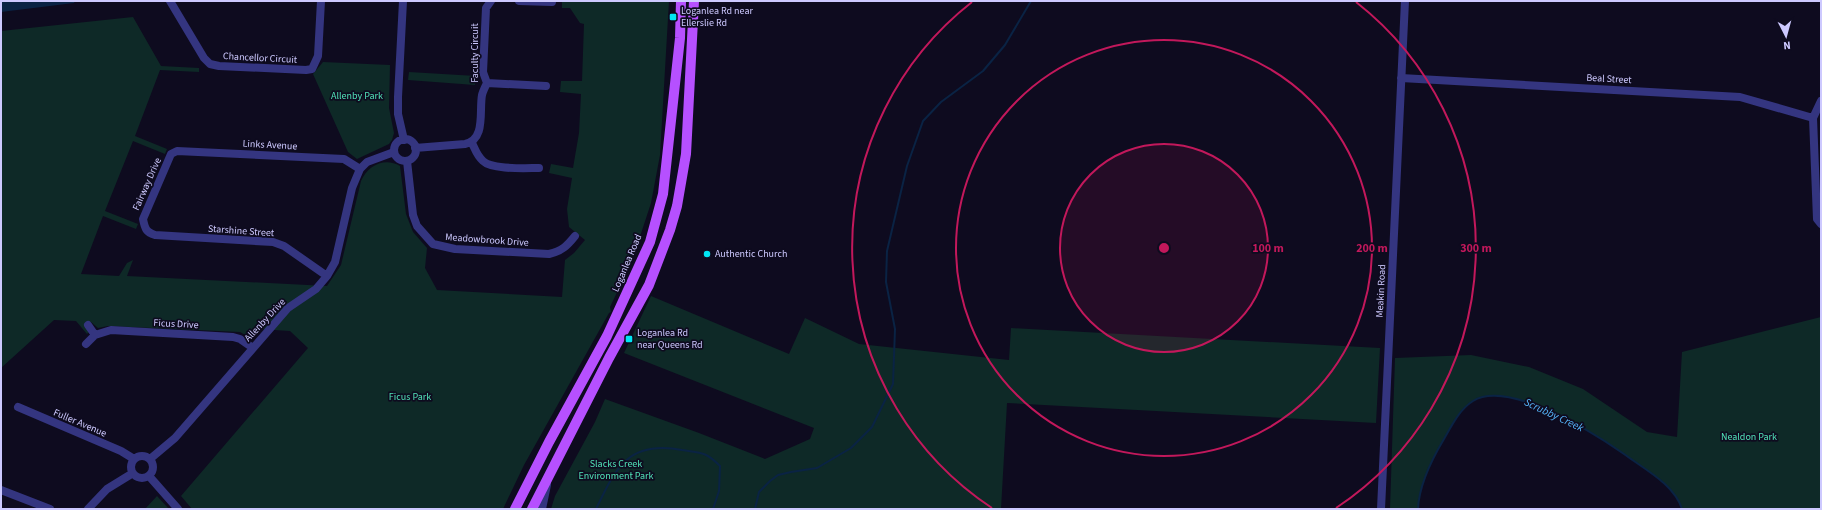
<svg xmlns="http://www.w3.org/2000/svg" width="1822" height="510" font-family="'Source Sans 3',sans-serif">
<style>
.green{fill:#0e2927}
.water{fill:#0a2344}
.lines{fill:none;stroke-linecap:round;stroke-linejoin:round}
.stream{stroke:#0a2344;stroke-width:2}
.minor{stroke:#343580;stroke-width:8}
.major{stroke:#b650ff;stroke-width:10}
.ring{fill:none;stroke:#c2185b;stroke-width:2}
.poi-dot{fill:#00e6f4;stroke:#0e0b1f;stroke-width:1.5}
.labels{text-anchor:middle;dominant-baseline:central;stroke-width:3.5;stroke-linejoin:round;paint-order:stroke}
.poi-label{font-size:10px;fill:#cdc9ff;stroke:#0e0b1f;text-anchor:start}
.street-label{font-size:10px;fill:#cdc9ff;stroke:#0e0b1f}
.park-label{font-size:10px;fill:#51e3b8;stroke:#0e0b1f}
.water-label{font-size:11px;font-style:italic;fill:#57b8ff;stroke:#0e0b1f}
.centre{fill:#c2185b;stroke:#0e0b1f;stroke-width:2}
.ring-label{font-size:12px;text-anchor:middle;font-weight:bold;fill:#c2185b;stroke:#0e0b1f;stroke-width:3.5;stroke-linejoin:round;paint-order:stroke}
</style>
<rect width="100%" height="100%" fill="#0e0b1f"/>
<path class="green" d="M562 1H669L660 155 651 203 632 261 610 307 611 312 609 313 524 465 503 509H192L181 496 308 348 290 331 259 329 254 335 247 336 240 332 108 326 98 328 91 322 89 332 87 334 76 321 54 320 1 368V31L133 17 161 66 199 68V72L160 70 135 136 167 149 165 154 133 141 105 211 138 224 136 229 103 216 81 274 119 276 127 263 133 260 127 276 327 286 341 265 361 181C368 165 385 157 400 166L406 214 413 232 427 248 425 268 437 290 562 297 565 260 574 253 585 240 569 227 567 209 572 178 549 173 551 164 573 168 579 133 581 94 560 92 561 81H582L584 24 580 23 570 8H562Z
M323 62 390 65 389 108 394 133 392 140 389 144 357 159 348 152 313 74Z
M409 72 476 76 475 85 408 80Z
M651 296 789 354 805 318 859 344 1009 360 1011 328 1380 348 1376 423 1007 403 1001 509H551L555 496 595 422 605 399 699 433 765 459 810 439 814 428 624 353Z
M1821 317V509H1682C1674 484 1644 469 1624 454 1594 433 1508 379 1473 401 1459 410 1452 425 1444 439 1432 459 1419 485 1418 509H1390L1395 358 1471 355 1529 367 1583 389 1647 432 1677 437 1682 352Z
M157 496 169 509H145Z"/>
<path class="water" d="M1 1H75L74 3 1 12Z"/>
<g class="lines">
<path class="stream" d="M596 509C616 467 629 440 682 450 701 453 705 451 720 466L719 491 713 509
M755 509 759 492 770 481 778 475 791 472 817 468 851 448 872 427 893 384 895 329 886 282 887 251 907 166 923 121 941 102 983 71 1005 45 1031 1
M1418 509C1419 485 1432 459 1444 439 1452 425 1459 410 1473 401 1508 379 1594 433 1624 454 1644 469 1674 484 1682 509"/>
<path class="minor" d="M170 1 204 58 210 64 219 66 306 70 312 69 318 56 321 1
M403 1 398 97V114L404 140
M519 1 552 2
M1401 78 1740 97 1813 118
M487 83 546 86
M1821 101 1813 118 1817 219 1821 224
M394 150a11 11 0 1 1 22 0a11 11 0 1 1-22 0Z
M472 143C475 149 477 156 483 161 492 170 525 168 539 168
M415 148 465 144C486 140 479 111 482 95 483 91 485 87 487 83L483 72 486 8 491 1
M407 161 413 215 417 226 433 244 455 249 549 254C562 251 567 246 575 236
M327 276 284 246 273 242 155 235C146 232 145 229 143 219L171 154 177 151 344 159 360 169
M95 335 111 330 233 337 240 339 253 348
M86 344 95 335 88 325
M18 407 121 451 134 459
M131 467a11 11 0 1 1 22 0a11 11 0 1 1-22 0Z
M150 459 175 438 288 308 316 289 327 276 335 262 352 188 360 169 367 162 394 152
M149 476 178 509
M1 490 50 509
M88 509 107 489 133 473
M542 509 547 485
M1381 509 1405 1"/>
<path class="major" d="M515 509 549 442 607 336 650 242 663 194 680 38 681 1
M532 509 609 358 649 285 670 230 677 206 686 154 694 1"/>
</g>
<circle cx="1164" cy="248" r="104" fill="#c2185b" fill-opacity=".12"/>
<g class="ring">
<circle cx="1164" cy="248" r="104"/>
<circle cx="1164" cy="248" r="208"/>
<path d="M992 508A312 312 0 0 1 972 2M1356 2A312 312 0 0 1 1336 508"/>
</g>
<g class="poi-dot">
<rect x="669" y="13" width="8" height="8" rx="2"/>
<circle cx="707" cy="254" r="4"/>
<rect x="625" y="335" width="8" height="8" rx="2"/>
</g>
<g class="labels">
<g class="poi-label">
<text x="681" y="11">Loganlea Rd near<tspan x="681" dy="12">Ellerslie Rd</tspan></text>
<text x="715" y="254">Authentic Church</text>
<text x="637" y="333">Loganlea Rd<tspan x="637" dy="12">near Queens Rd</tspan></text>
</g>
<g class="street-label">
<text transform="translate(475 53) rotate(-90)">Faculty Circuit</text>
<text transform="translate(260 58) rotate(3)">Chancellor Circuit</text>
<text transform="translate(1609 79) rotate(3)">Beal Street</text>
<text transform="translate(270 145) rotate(3)">Links Avenue</text>
<text transform="translate(147 184) rotate(-66)">Fairway Drive</text>
<text transform="translate(241 231) rotate(4)">Starshine Street</text>
<text transform="translate(487 240) rotate(4)">Meadowbrook Drive</text>
<text transform="translate(627 263) rotate(-67)">Loganlea Road</text>
<text transform="translate(1381 291) rotate(-87)">Meakin Road</text>
<text transform="translate(265 320) rotate(-47)">Allenby Drive</text>
<text transform="translate(176 324) rotate(3)">Ficus Drive</text>
<text transform="translate(80 423) rotate(23)">Fuller Avenue</text>
</g>
<g class="park-label">
<text x="357" y="96">Allenby Park</text>
<text x="410" y="397">Ficus Park</text>
<text x="1749" y="437">Nealdon Park</text>
<text x="616" y="464">Slacks Creek<tspan x="616" dy="12">Environment Park</tspan></text>
</g>
<g class="water-label">
<text transform="translate(1554 415) rotate(25)">Scrubby Creek</text>
</g>
</g>
<circle cx="1164" cy="248" r="6" class="centre"/>
<g class="ring-label">
<text x="1268" y="252">100 m</text>
<text x="1372" y="252">200 m</text>
<text x="1476" y="252">300 m</text>
</g>
<rect width="1822" height="510" fill="none" stroke="#cdc9ff" stroke-width="4"/>
<g transform="translate(1786 36) rotate(174)" stroke="#0e0b1f" stroke-width="3" paint-order="stroke">
<path d="M0-3L7 15L0 10L-7 15Z" fill="#cdc9ff"/>
<text y="-6" font-size="11" font-weight="bold" text-anchor="middle" fill="#cdc9ff">N</text>
</g>
</svg>
